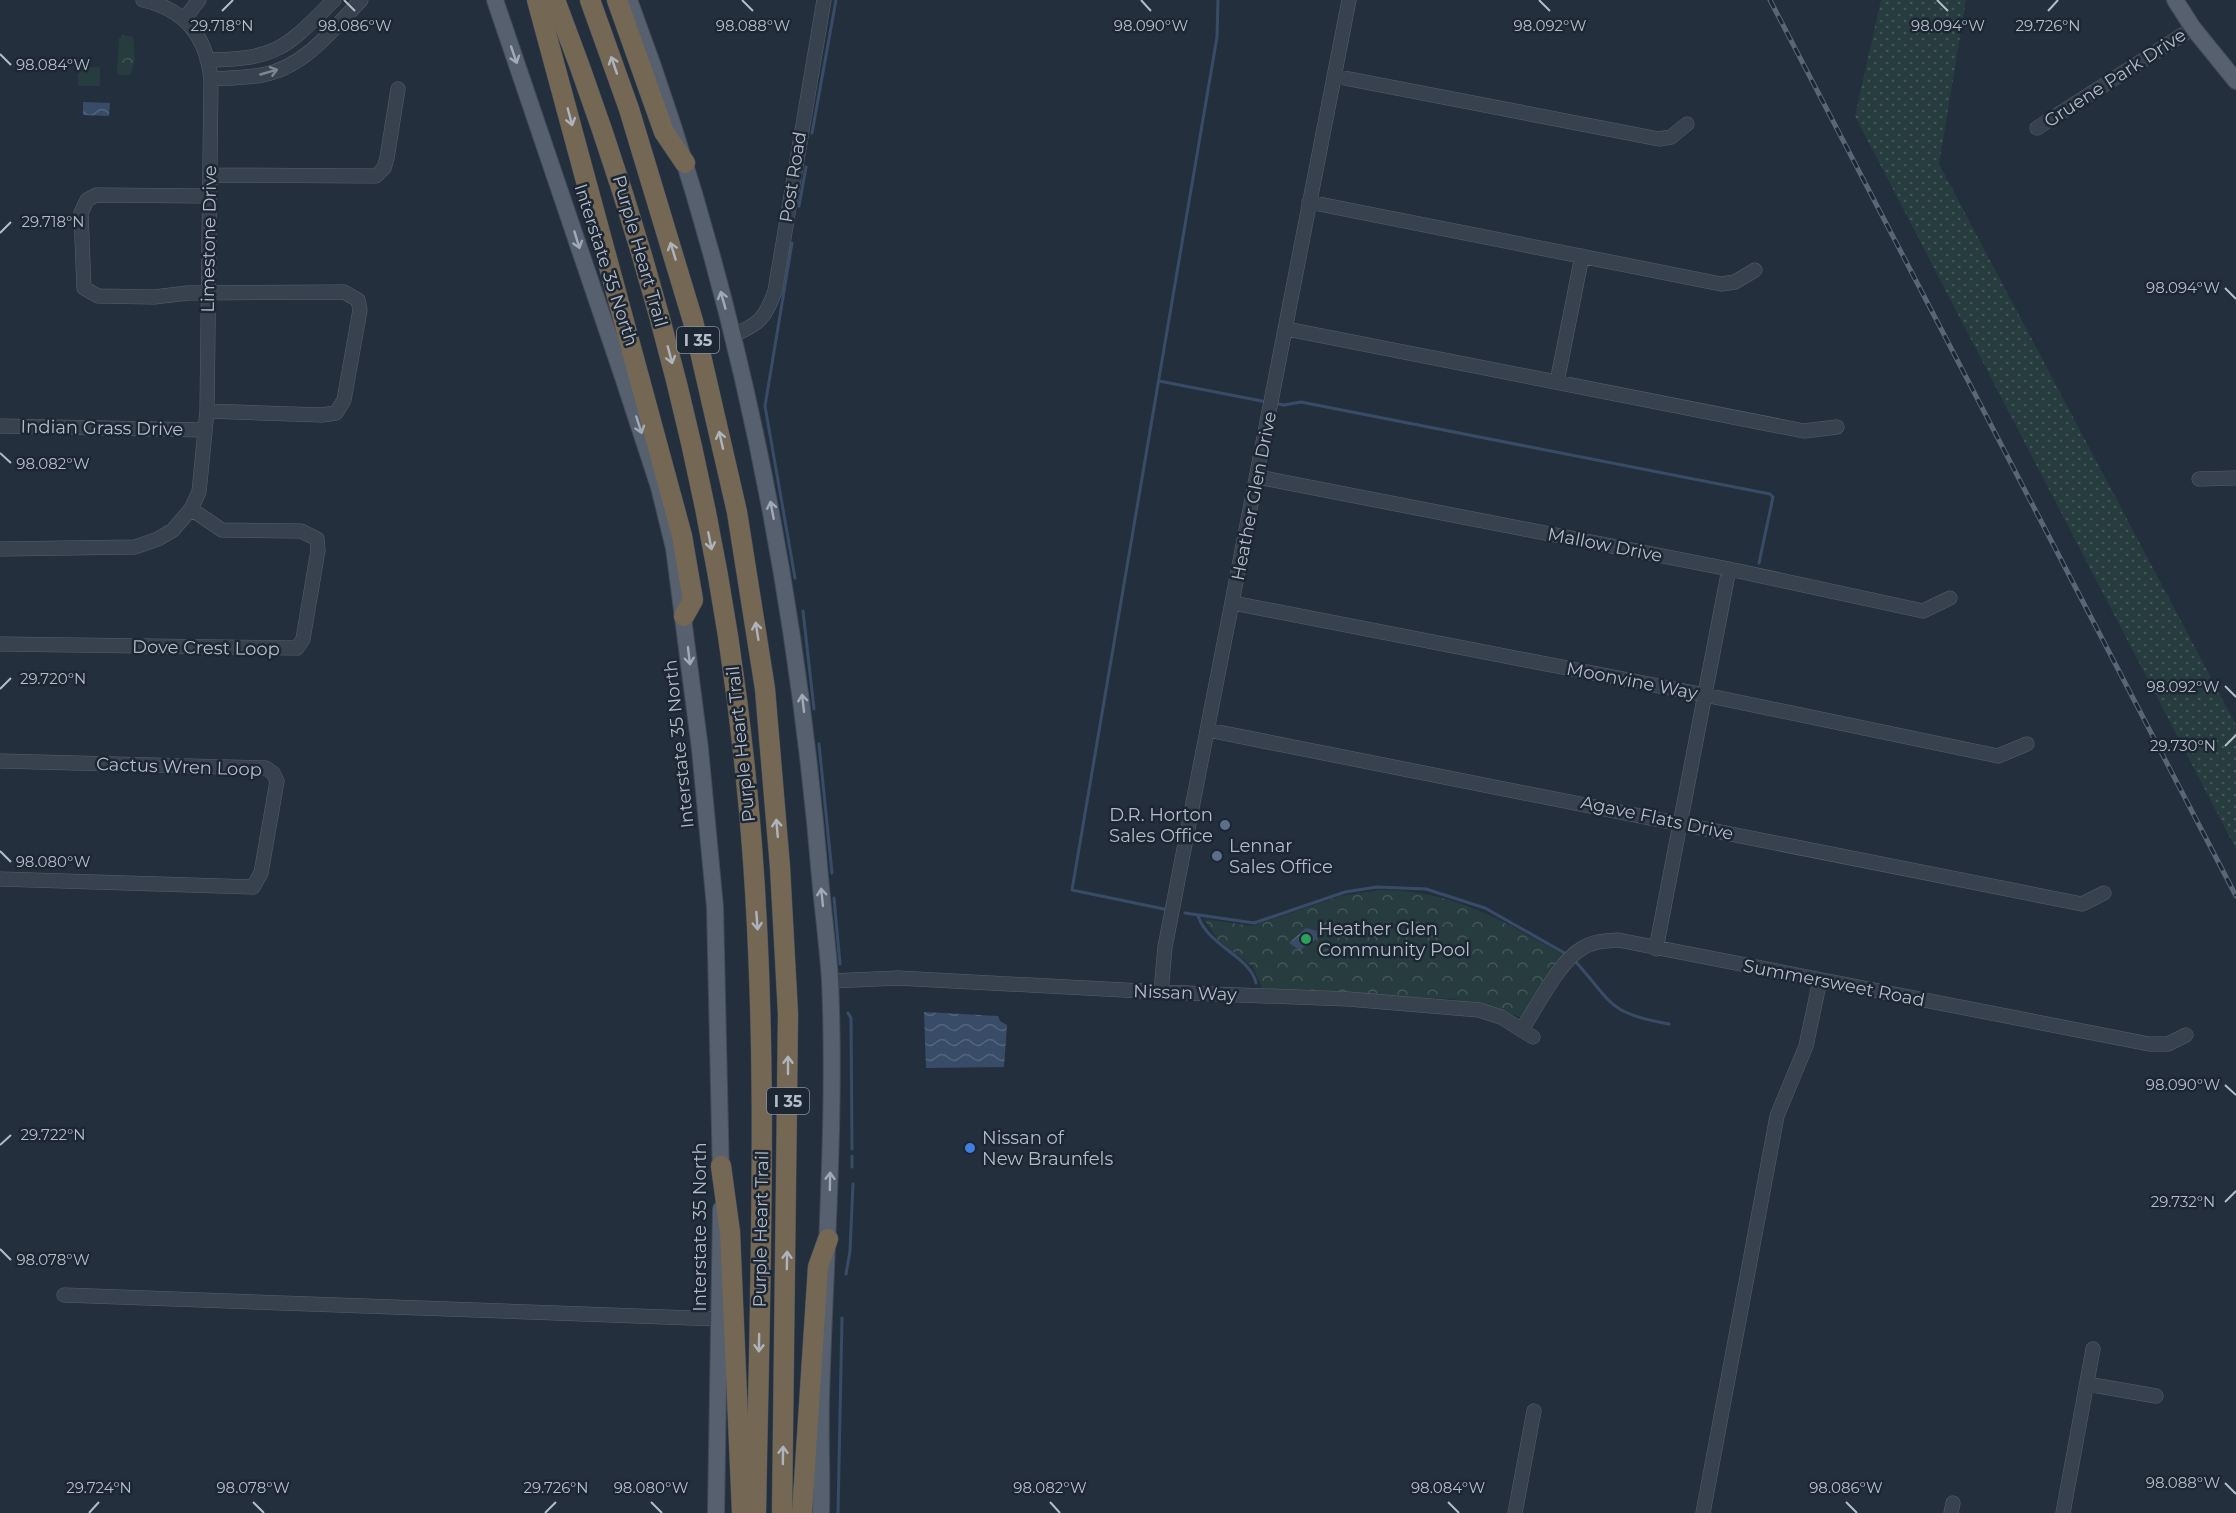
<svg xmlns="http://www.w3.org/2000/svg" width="2236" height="1513" font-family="Montserrat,sans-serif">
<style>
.grass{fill:url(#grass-dots)}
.park{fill:url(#park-crowns)}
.garden{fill:#263c3f}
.water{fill:url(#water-waves)}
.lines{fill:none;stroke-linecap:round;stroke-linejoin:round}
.stream{stroke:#394c67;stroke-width:3}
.minor-casing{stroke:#565f6c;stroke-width:15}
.major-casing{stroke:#414a57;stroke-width:18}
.highway-casing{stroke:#434c59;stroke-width:21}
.minor{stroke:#38414e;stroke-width:14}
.major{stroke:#56606e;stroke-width:16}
.highway{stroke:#746855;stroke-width:20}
.rail-casing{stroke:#5a6575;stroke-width:5}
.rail{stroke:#1d2633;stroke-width:3;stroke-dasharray:9;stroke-linecap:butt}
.oneway{stroke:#a1aab7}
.oneway2{stroke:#aeb4bd}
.oneway3{stroke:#7c8592}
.ticks{fill:none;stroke:#b4bcc9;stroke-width:2}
.service-dot{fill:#5c6f8a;stroke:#1d2633;stroke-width:2}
.leisure-dot{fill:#2e9e5b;stroke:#1d2633;stroke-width:2}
.shop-dot{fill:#3f7fe0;stroke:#1d2633;stroke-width:2}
.labels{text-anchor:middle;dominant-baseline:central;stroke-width:5;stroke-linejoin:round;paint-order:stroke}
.shield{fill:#1d2633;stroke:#878f9c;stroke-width:1.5}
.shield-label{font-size:16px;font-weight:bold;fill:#b4bcc9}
.street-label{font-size:18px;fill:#b4bcc9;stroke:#1d2633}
.poi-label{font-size:18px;fill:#b4bcc9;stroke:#1d2633;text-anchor:start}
.ticks-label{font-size:15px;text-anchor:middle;fill:#b4bcc9;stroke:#1d2633;stroke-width:5;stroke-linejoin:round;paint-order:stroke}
</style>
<defs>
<pattern id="grass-dots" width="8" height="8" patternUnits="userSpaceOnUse" patternTransform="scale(1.5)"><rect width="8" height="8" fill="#263c3f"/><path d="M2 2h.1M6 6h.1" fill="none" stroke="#435659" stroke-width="1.8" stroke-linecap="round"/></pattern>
<pattern id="park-crowns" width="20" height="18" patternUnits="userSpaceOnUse" patternTransform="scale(1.5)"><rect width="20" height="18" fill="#263c3f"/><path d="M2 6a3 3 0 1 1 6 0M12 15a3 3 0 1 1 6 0" fill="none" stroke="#435659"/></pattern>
<pattern id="water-waves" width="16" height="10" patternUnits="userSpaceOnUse" patternTransform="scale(1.5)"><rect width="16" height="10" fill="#394c67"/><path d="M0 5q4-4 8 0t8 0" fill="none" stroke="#53647b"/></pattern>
</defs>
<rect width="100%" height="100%" fill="#242f3e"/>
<path class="grass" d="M1881 0H1966L1939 164 2236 725V849L1855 116Z"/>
<path class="park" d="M122 35 133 37 135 59 130 75H119L117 71 119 39Z
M1381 890C1456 891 1500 920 1564 955L1521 1017 1453 999 1263 990 1253 967 1218 940 1204 919 1252 926 1341 896Z"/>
<path class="garden" d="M100 67V86H78V68Z"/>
<path class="water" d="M83 102 110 103 109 116 83 115Z
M1306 928 1317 931V938L1300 950 1289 943Z
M924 1012 998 1016 1000 1021 1007 1025 1004 1067 926 1068Z"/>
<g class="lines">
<path class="stream" d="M812 133 836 0
M799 206 806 167
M792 243 765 406 795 578
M1159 381 1267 402
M1274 403 1284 405 1301 402 1770 494 1773 497 1759 563
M803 611 814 709
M819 744 832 873
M834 898 840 964
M1164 909 1072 890 1217 37 1218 0
M1185 913 1254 923 1345 892 1377 887 1426 889 1485 908 1568 955
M1198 916C1209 947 1250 956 1256 983
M1575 961C1614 1004 1607 1013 1669 1024
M848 1013 851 1018 852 1149
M852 1167V1156
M846 1274 850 1251 853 1184
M838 1513 842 1318"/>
<defs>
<path id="minor" d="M185 18 199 0
M207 60C279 59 285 48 334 0
M1334 76 1659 139 1671 137 1687 124
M211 79C228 78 245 78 262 75 304 68 333 29 361 0
M2037 128 2193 28
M210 175 376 176 384 168 387 158 398 89
M1309 202 1721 284 1735 282 1755 270
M1287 329 1804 431 1837 427
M733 335C759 324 765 319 775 291L824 0
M1557 382 1582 256
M207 411 322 415 336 413 344 400 360 310 358 300 344 292 188 293 154 297 98 296 84 288 81 213 87 200 96 195 209 196
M0 426 205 430
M1258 477 1729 569 1923 611 1950 598
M2199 479 2236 478
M0 549 135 547 158 539 173 530 191 509 199 492 207 411 211 79C206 36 186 10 143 0
M1233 603 1705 695 1998 756 2027 744
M0 644 297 648 303 639 318 550 317 539 301 531 222 530 191 509
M1208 730 2082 904 2104 893
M0 761 266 768 273 773 277 781 261 873 253 887 0 879
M1656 949 1729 569
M830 981 898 978 1161 992 1348 999 1479 1010 1501 1017 1533 1037
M1161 992 1165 947 1349 0
M1522 1029C1537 1007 1559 962 1581 949 1593 941 1604 941 1618 940L2149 1044H2168L2186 1035
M64 1295 719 1319
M2087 1384 2156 1396
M1515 1513 1534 1411
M1703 1513 1777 1116 1806 1046 1820 980
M1951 1513 1953 1503
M2063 1513 2093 1349"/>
<path id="major" d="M495 0 623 377 659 487 674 548 700 749 715 907 721 1177
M629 0C737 287 796 583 821 888 824 919 828 949 830 980 836 1120 825 1258 821 1397 820 1436 822 1474 821 1513
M2175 0 2193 28 2236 81
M716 1513 721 1209"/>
<path id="highway" d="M537 0 682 536 693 600 684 616
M555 0C651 250 720 512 746 779 771 1023 760 1268 756 1513
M590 0 629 109 693 321 737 512 765 689 780 867 788 1014 782 1513
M617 0 664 132 685 163
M721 1166 730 1232 742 1513
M802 1513 818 1267 828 1239"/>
</defs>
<use href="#minor" class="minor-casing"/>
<use href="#major" class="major-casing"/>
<use href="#highway" class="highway-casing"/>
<use href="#minor" class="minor"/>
<use href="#major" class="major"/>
<use href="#highway" class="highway"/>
<defs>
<path id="rail" d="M1770 0 2236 896"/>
</defs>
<use href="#rail" class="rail-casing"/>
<use href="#rail" class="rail"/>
</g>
<defs><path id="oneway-shaft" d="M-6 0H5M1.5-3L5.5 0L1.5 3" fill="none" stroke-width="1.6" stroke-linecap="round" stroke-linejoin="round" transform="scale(1.5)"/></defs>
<g class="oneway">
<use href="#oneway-shaft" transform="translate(514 55) rotate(71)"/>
<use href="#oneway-shaft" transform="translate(577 240) rotate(73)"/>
<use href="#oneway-shaft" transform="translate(723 300) rotate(-106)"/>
<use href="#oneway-shaft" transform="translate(639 425) rotate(72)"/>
<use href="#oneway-shaft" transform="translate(772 510) rotate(-101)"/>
<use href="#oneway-shaft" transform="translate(689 656) rotate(83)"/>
<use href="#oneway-shaft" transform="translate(803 703) rotate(-97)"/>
<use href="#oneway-shaft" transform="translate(822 897) rotate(-96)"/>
<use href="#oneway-shaft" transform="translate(830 1181) rotate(-89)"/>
</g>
<g class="oneway2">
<use href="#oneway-shaft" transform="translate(614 65) rotate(-109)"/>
<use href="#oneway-shaft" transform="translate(570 117) rotate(75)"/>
<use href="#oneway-shaft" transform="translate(673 251) rotate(-107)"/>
<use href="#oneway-shaft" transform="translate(670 355) rotate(75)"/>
<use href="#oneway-shaft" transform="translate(721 440) rotate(-103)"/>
<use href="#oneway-shaft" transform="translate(710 541) rotate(79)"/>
<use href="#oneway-shaft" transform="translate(757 631) rotate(-99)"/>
<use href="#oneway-shaft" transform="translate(777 828) rotate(-95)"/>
<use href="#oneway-shaft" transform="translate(757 921) rotate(86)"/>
<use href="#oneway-shaft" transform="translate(788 1065) rotate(-90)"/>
<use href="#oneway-shaft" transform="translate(787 1260) rotate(-89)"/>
<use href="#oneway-shaft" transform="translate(759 1343) rotate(91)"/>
<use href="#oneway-shaft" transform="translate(783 1455) rotate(-89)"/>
</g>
<use class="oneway3" href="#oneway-shaft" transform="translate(269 72) rotate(-16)"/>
<path class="ticks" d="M344 0 355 11M742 0 753 11M1141 0 1151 11M1539 0 1550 11M1937 0 1948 11M222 11 233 0M2048 11 2058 0M0 54 11 65M0 233 11 222M2225 288 2236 299M0 453 11 463M2225 686 2236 697M0 689 11 678M2225 746 2236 735M0 851 11 862M2225 1085 2236 1095M0 1145 11 1135M2225 1202 2236 1191M0 1249 11 1260M2225 1483 2236 1494M253 1502 264 1513M651 1502 662 1513M1050 1502 1060 1513M1448 1502 1459 1513M1846 1502 1857 1513M89 1513 99 1502M545 1513 556 1502"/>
<g class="service-dot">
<circle cx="1225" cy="825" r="6"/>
<circle cx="1217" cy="856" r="6"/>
</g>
<circle class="leisure-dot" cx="1306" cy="939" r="6"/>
<circle class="shop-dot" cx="970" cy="1148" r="6"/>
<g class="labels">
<g class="shield">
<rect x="677" y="327" width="42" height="26" rx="4.5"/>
<rect x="767" y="1088" width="42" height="26" rx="4.5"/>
</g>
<g class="shield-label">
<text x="698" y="340">I 35</text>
<text x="788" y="1101">I 35</text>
</g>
<g class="street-label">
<text transform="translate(2115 78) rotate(-33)">Gruene Park Drive</text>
<text transform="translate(793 177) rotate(-81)">Post Road</text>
<text transform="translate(209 239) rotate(-89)">Limestone Drive</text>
<text transform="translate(640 251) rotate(74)">Purple Heart Trail</text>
<text transform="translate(606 265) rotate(72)">Interstate 35 North</text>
<text transform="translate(102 428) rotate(1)">Indian Grass Drive</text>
<text transform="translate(1254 496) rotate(-79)">Heather Glen Drive</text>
<text transform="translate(1605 545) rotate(11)">Mallow Drive</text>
<text transform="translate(206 648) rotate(1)">Dove Crest Loop</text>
<text transform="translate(1632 681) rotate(11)">Moonvine Way</text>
<text transform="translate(679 744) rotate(-96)">Interstate 35 North</text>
<text transform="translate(741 744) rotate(-96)">Purple Heart Trail</text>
<text transform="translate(179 767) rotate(2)">Cactus Wren Loop</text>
<text transform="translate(1657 818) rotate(12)">Agave Flats Drive</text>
<text transform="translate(1834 983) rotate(11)">Summersweet Road</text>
<text transform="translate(1185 993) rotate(2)">Nissan Way</text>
<text transform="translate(700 1227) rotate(-90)">Interstate 35 North</text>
<text transform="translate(761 1229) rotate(-89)">Purple Heart Trail</text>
</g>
<g class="poi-label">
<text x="1213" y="815" text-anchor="end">D.R. Horton<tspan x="1213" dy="21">Sales Office</tspan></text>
<text x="1229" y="846">Lennar<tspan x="1229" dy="21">Sales Office</tspan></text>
<text x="1318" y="929">Heather Glen<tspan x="1318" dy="21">Community Pool</tspan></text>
<text x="982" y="1138">Nissan of<tspan x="982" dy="21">New Braunfels</tspan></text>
</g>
</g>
<g class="ticks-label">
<text x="222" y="31">29.718°N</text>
<text x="355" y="31">98.086°W</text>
<text x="753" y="31">98.088°W</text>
<text x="1151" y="31">98.090°W</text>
<text x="1550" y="31">98.092°W</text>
<text x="1948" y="31">98.094°W</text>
<text x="2048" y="31">29.726°N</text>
<text x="53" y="70">98.084°W</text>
<text x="53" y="227">29.718°N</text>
<text x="2183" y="293">98.094°W</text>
<text x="53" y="469">98.082°W</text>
<text x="53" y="684">29.720°N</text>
<text x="2183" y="692">98.092°W</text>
<text x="2183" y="751">29.730°N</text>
<text x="53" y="867">98.080°W</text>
<text x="2183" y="1090">98.090°W</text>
<text x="53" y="1140">29.722°N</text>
<text x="2183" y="1207">29.732°N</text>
<text x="53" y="1265">98.078°W</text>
<text x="2183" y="1488">98.088°W</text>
<text x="99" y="1493">29.724°N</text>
<text x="253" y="1493">98.078°W</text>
<text x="556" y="1493">29.726°N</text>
<text x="651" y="1493">98.080°W</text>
<text x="1050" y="1493">98.082°W</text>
<text x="1448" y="1493">98.084°W</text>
<text x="1846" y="1493">98.086°W</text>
</g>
</svg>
